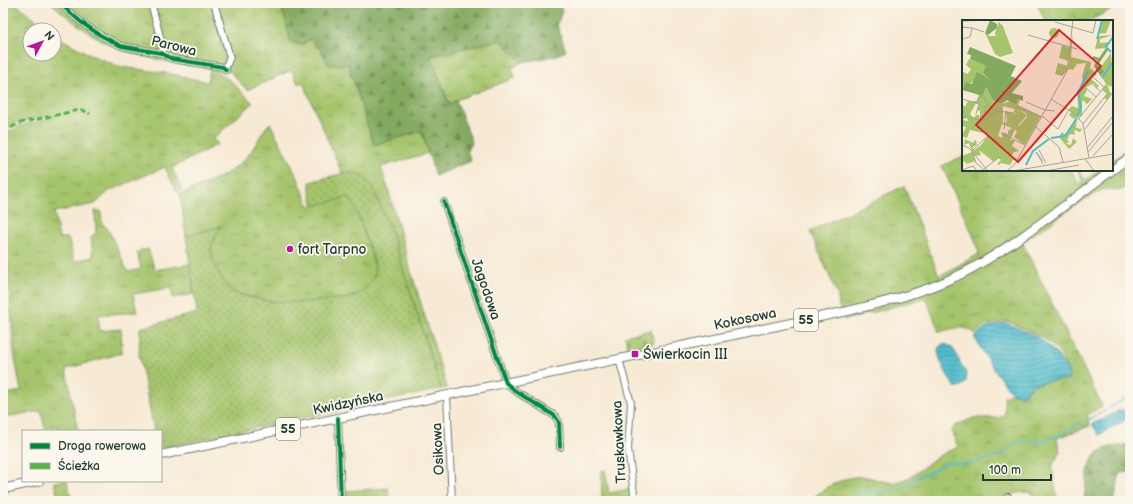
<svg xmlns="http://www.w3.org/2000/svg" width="1133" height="504" font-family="'Balsamiq Sans',sans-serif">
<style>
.grass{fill:url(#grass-tufts);stroke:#628050}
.forest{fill:url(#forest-firs);stroke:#52744a}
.cemetery{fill:url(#cemetery-stones);stroke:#628050}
.garden{fill:url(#garden-dots);stroke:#628050}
.water{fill:url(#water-rules);stroke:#387d80}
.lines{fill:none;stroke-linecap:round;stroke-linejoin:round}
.stream{stroke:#52bdcd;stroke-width:1.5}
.minor-casing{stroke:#6b7a6c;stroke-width:8}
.major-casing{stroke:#6b7a6c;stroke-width:10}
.minor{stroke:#fff;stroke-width:6}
.major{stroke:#fff;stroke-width:8}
.quiet{stroke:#55b346;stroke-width:3;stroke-dasharray:6 3;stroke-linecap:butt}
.cycleway-casing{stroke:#fbf7ec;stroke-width:6}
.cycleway{stroke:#00873e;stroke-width:4}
.poi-dot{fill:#b5179e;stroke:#fbf7ec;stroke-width:1.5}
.labels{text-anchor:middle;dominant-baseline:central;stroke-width:3.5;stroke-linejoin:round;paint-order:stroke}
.shield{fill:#fbf7ec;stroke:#61756b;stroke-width:1}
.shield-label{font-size:13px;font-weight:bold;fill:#1f3d34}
.street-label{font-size:14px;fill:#1f3d34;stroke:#fbf7ec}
.poi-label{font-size:14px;fill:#1f3d34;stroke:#fbf7ec;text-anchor:start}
.inset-river{fill:none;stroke:#52bdcd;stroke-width:2}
.inset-road{fill:none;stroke:#a1a595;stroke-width:1}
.view{fill:#d62828;fill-opacity:0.15;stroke:#d62828;stroke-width:2}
.inset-edge{fill:none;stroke:#1f3d34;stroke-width:2}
</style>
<defs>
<pattern id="grass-tufts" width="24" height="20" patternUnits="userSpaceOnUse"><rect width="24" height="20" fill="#a5c46c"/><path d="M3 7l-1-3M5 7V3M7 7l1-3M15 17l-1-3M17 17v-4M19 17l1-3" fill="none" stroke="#86a05a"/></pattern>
<pattern id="forest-firs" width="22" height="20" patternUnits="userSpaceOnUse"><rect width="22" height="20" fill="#84aa60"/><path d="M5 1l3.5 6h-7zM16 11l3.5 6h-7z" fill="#6b8c50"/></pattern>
<pattern id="cemetery-stones" width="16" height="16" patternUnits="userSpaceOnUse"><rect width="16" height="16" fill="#a5c46c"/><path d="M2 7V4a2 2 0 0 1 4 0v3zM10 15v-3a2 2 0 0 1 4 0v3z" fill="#86a05a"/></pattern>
<pattern id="garden-dots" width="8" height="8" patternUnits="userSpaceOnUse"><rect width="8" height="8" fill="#a5c46c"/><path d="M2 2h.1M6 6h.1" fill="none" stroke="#86a05a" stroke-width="1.8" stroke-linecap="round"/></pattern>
<pattern id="water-rules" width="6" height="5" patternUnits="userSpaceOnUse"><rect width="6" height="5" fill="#52bdcd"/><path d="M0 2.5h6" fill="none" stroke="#439ba7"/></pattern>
</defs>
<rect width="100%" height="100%" fill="#fbf7ec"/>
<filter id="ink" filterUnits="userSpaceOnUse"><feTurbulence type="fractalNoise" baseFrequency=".025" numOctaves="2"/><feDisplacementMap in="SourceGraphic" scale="8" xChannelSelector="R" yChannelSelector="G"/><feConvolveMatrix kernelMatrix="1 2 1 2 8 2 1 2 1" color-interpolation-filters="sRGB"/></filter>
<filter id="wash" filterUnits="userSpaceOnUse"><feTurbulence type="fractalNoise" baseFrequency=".012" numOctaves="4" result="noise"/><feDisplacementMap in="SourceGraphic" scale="16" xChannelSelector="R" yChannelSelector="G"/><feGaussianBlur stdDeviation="0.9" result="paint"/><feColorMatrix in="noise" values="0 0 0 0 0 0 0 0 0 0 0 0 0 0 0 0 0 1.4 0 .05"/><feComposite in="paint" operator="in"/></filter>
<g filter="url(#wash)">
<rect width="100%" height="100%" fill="#f7ead5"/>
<path class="grass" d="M3 3H15L49 30H30V54H54V34L63 40 93 56 121 67 166 73 208 82 210 68C180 64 148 59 120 49 94 39 72 21 51 3H280L286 21 290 41 301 45 310 39 320 49 329 65 348 64 374 145 422 131 428 153 381 167 389 192 409 265 447 388 441 389 391 231 372 187 347 172 342 173 303 82 298 84 292 70 247 90 229 71 226 66 216 70 232 82 253 103 213 139 218 144 172 168 182 190 177 192 165 167 109 191 95 204 54 212 59 238H68L74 261 93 257 91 237 96 233 95 211H101L102 223 108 229 128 272 141 269 137 252 148 249 155 270 190 264 194 294 173 298 171 288 133 294 137 312 98 315 100 331 121 329 122 353 66 369 78 431H59L58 426 45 429 41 411 3 417V384L5 394 21 391 14 353 3 197V136L21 125 50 119 49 116 20 121 6 130 3 120Z
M1037 3H1124L1089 21H1045Z
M500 40 522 62 512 68 515 78 456 100 450 105 431 56Z
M270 123 297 176 309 206 348 197 354 203 370 251 374 264 375 275 368 287 353 297 316 302 291 303 264 300 243 295 231 291 220 276 213 260 210 248 220 227 186 236 180 194C203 185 228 177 246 158 254 149 259 137 266 127Z
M1130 148V174L1129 175 1130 178V185L1121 190 1103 189 1092 196 1082 201 1022 242 1102 406 1087 415 1090 426 1057 438 1060 452 1052 466 1057 501H1032V492L1015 493 1012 497V501H809C825 488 845 474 867 477 877 479 887 484 897 482 912 479 923 466 936 458 942 453 950 451 958 447L952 431 955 426 973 418H999L1005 414 1004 397 1012 393 1021 396 1034 384 1056 380H1068L1069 372 1059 352 1042 337 1007 321 986 325 975 334C966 324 951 329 939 332L926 298 844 320 839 307 838 296 810 231 904 186 939 276 979 254 975 240 942 166 963 156V170H1071L1079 185 1083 182 1078 170 1086 180 1099 170H1112V161Z
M605 470 609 493 630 489 633 501H602L601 471Z
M61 481H67L72 501H59L54 482Z
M388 488 389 501H345V491Z"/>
<path class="forest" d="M280 3H559L562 12 557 24 566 51 555 56 522 62 500 40 431 56 449 105 456 100 472 142 467 151 471 161 435 176 422 131 374 145 348 64 329 65 320 49 310 39 301 45 290 41 286 21Z
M1130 444V472L1120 473 1114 501H1084C1086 487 1087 455 1102 450 1110 446 1121 446 1130 444Z"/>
<path class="cemetery" d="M651 330 654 343 628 349 625 336Z"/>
<path class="garden" d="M347 172 363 176 372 187 391 231 441 389 161 448V431H154L139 354 140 328 197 313 186 236 221 226C210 245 208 249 217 269 220 276 226 287 232 291 238 295 246 296 253 298 280 304 306 303 334 299 340 299 347 299 352 297 361 294 370 285 374 276 378 268 369 247 366 238 360 224 358 207 348 197L314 206 310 192V182Z"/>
<path class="water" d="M1006 323 1038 337 1056 353 1069 372 1068 380H1056L1034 384 1021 396 1012 393 994 370 974 337 987 327Z
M942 344C954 344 956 354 960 363 962 366 965 370 966 374 968 383 963 388 955 387 950 381 937 357 938 349 939 347 940 346 942 344Z
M1123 409 1127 419 1099 435 1092 424 1097 422Z"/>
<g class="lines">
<path class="stream" d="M1086 421 1130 396
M1030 441C1049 443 1066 432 1081 423
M847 501 862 491 879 492 903 489 915 478 935 470 944 463 950 462 961 464 975 463 989 458 1000 456 1014 444 1021 441 1026 442"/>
</g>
</g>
<g filter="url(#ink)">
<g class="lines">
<defs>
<path id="minor" d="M59 3 81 22 100 35 121 46 161 53 172 59 223 67 226 70
M151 3 163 48V54
M214 3 230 57 226 66 223 67
M444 202 506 383 517 392 555 416 559 422 560 447
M619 359 631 403 628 449 635 501
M447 395 452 501
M338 418 341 501
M1008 497V501"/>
<path id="major" d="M161 455 848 311C885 302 921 293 955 277 978 267 999 252 1020 238 1057 212 1093 184 1130 157
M3 489 39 481"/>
</defs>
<use href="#minor" class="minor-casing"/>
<use href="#major" class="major-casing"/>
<use href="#minor" class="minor"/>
<use href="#major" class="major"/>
<path class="quiet" d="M3 132 20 123 74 111C80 110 85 110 90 114"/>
<defs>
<path id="cycleway" d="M59 3 81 22 100 35 121 46 161 53 172 59 223 67 226 70
M444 202 506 383 517 392 555 416 559 422 560 447
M338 418 341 501"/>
</defs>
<use href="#cycleway" class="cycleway-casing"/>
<use href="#cycleway" class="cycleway"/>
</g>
</g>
<g class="poi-dot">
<circle cx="290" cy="249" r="4"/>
<rect x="631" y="350" width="8" height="8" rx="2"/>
</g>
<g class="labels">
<g class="shield">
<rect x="794" y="309" width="24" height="22" rx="3"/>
<rect x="276" y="418" width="24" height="22" rx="3"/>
</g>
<g class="shield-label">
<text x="806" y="320">55</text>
<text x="288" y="429">55</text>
</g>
<g class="street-label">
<text transform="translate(174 46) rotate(14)">Parowa</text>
<text transform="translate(486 289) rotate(71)">Jagodowa</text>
<text transform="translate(745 319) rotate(-12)">Kokosowa</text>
<text transform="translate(348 403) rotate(-12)">Kwidzyńska</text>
<text transform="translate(619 442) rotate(-93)">Truskawkowa</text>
<text transform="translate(438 449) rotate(-93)">Osikowa</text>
</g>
<g class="poi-label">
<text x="298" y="249">fort Tarpno</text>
<text x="643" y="354">Świerkocin III</text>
</g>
</g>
<g transform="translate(962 20)">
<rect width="151" height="151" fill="#f7ead5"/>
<path d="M140 0H149L144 13 136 14ZM37 2 41 6 51 33 38 37 33 34 23 13 27 16H34L33 13ZM87 13a5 5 0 1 1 10 0a5 5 0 1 1-10 0ZM111 13 109 37 129 42 128 48 135 54 133 56 131 54 129 59 137 66 135 68 131 63 124 68 125 70 122 76 130 79 125 84 121 80 120 82V96L115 97 114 108 120 109 118 112 112 110 113 115 108 114 105 120 107 122 104 124 109 125 111 118 115 122 107 129 97 117 100 112 104 115 115 97 112 99 107 95 109 92 106 90 110 86 116 88 115 71 121 64 120 56 124 43 115 44 111 50 107 49 100 56 93 54 96 43 106 46 107 41 97 38 100 25 108 28ZM151 15 138 19V23L147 22 136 38 143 28 133 29 136 16ZM149 33 151 63 149 67 145 65 149 74 145 80 142 78 145 74 140 70 144 64 138 54 143 52 138 48ZM7 39 25 46 21 53 28 60 21 57 0 67 1 52 6 54 9 49 4 45ZM24 67 31 80 39 84 56 79 58 80 56 85 79 96 41 86V103H44L45 100 44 91 54 94 57 90 65 95 55 107 49 103 47 107 40 104 36 116 41 118 39 112 46 114V111L50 108 53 110 48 120H53L50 126 57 131 52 132 49 136 55 140H51L48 145 39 143 37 145 35 144 39 140 36 138 32 142 17 130 19 135 12 136 13 141 5 144 2 141 0 144V136L10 132 7 123 2 125 3 119 11 123 13 120 17 122 14 121 15 125 11 127V131L20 124 26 114 8 110 5 118 0 116 4 107 0 106V100L6 101 5 97 0 100V84L3 87 6 81H15L17 74 21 76ZM14 83 17 85 15 90 18 91V99L17 95H14L12 98 8 94Z" fill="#a5c46c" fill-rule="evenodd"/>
<path d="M28 0 35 4V8L26 15 23 13ZM8 27 54 46 46 61 49 56 60 61 50 73 61 76V81L56 79 54 84 45 80 39 84 31 80 24 67 21 76 0 70 4 62 10 64 15 52 28 60 21 53 24 46 8 39 9 35 5 34ZM144 28 146 30 136 45 143 52 139 54V57L132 46 135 40 131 39V36L137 38Z" fill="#84aa60"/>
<path d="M55 87 79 96 63 125 52 117 55 111 47 107 49 103 57 106 65 97 64 93 57 90 54 94 52 92Z" fill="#a5c46c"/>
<path class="inset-river" d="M135 19 140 0M149 32 144 27 151 17M140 58 151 42M115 96 119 88 117 76 118 69 126 51M89 118 103 116 115 98M64 145 71 131 87 119"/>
<path class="inset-road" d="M0 1 23 0M93 2 131 13 134 0M0 7 10 8 8 17 0 19M10 8 22 12M66 15 115 29M130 56 142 67M129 63 139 72M124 68 134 77M0 79 14 83M89 79 113 94 121 104 127 138M64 82 83 90 93 91M14 83 17 77 23 78 25 85 22 91 31 95M25 85 36 91M14 94 17 84 14 83M80 96 96 109 106 91M0 97 22 100 36 91 51 93 56 87 80 97M117 98 144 65M121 104 145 74M74 107 97 127 101 142M42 109 44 91M123 109 151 72M41 114 63 125M0 125 7 128 26 151M125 128 151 96M77 130 84 143M10 131 23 118M126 132 151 102M131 136 151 114M12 137 14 143 22 150M123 139 132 151M81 141 74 132 81 144M0 150 11 146 15 151M46 150 53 144 105 51 111 0M20 151 38 136M51 151 151 134M84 151 117 145"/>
<path class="view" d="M97 10 139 46 56 142 14 105Z"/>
<rect width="151" height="151" class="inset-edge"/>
</g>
<rect width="1133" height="504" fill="none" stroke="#fbf7ec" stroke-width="16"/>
<rect x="22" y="430" width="140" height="52" fill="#fbf7ec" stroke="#a3ada2"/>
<rect x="30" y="443" width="20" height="6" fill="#00873e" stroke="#a3ada2"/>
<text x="58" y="450" font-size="12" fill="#1f3d34">Droga rowerowa</text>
<rect x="30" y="463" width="20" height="6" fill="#55b346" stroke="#a3ada2"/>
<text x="58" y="470" font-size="12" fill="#1f3d34">Ścieżka</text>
<g transform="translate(42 42) rotate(49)"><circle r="19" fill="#fbf7ec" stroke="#a3ada2"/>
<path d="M0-3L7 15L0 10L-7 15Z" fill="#b5179e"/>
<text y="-6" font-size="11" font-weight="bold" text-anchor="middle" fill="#1f3d34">N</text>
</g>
<path d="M983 474v6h68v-6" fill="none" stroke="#1f3d34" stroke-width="2"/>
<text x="989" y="474" font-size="12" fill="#1f3d34" stroke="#fbf7ec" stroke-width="3" paint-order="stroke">100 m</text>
</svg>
